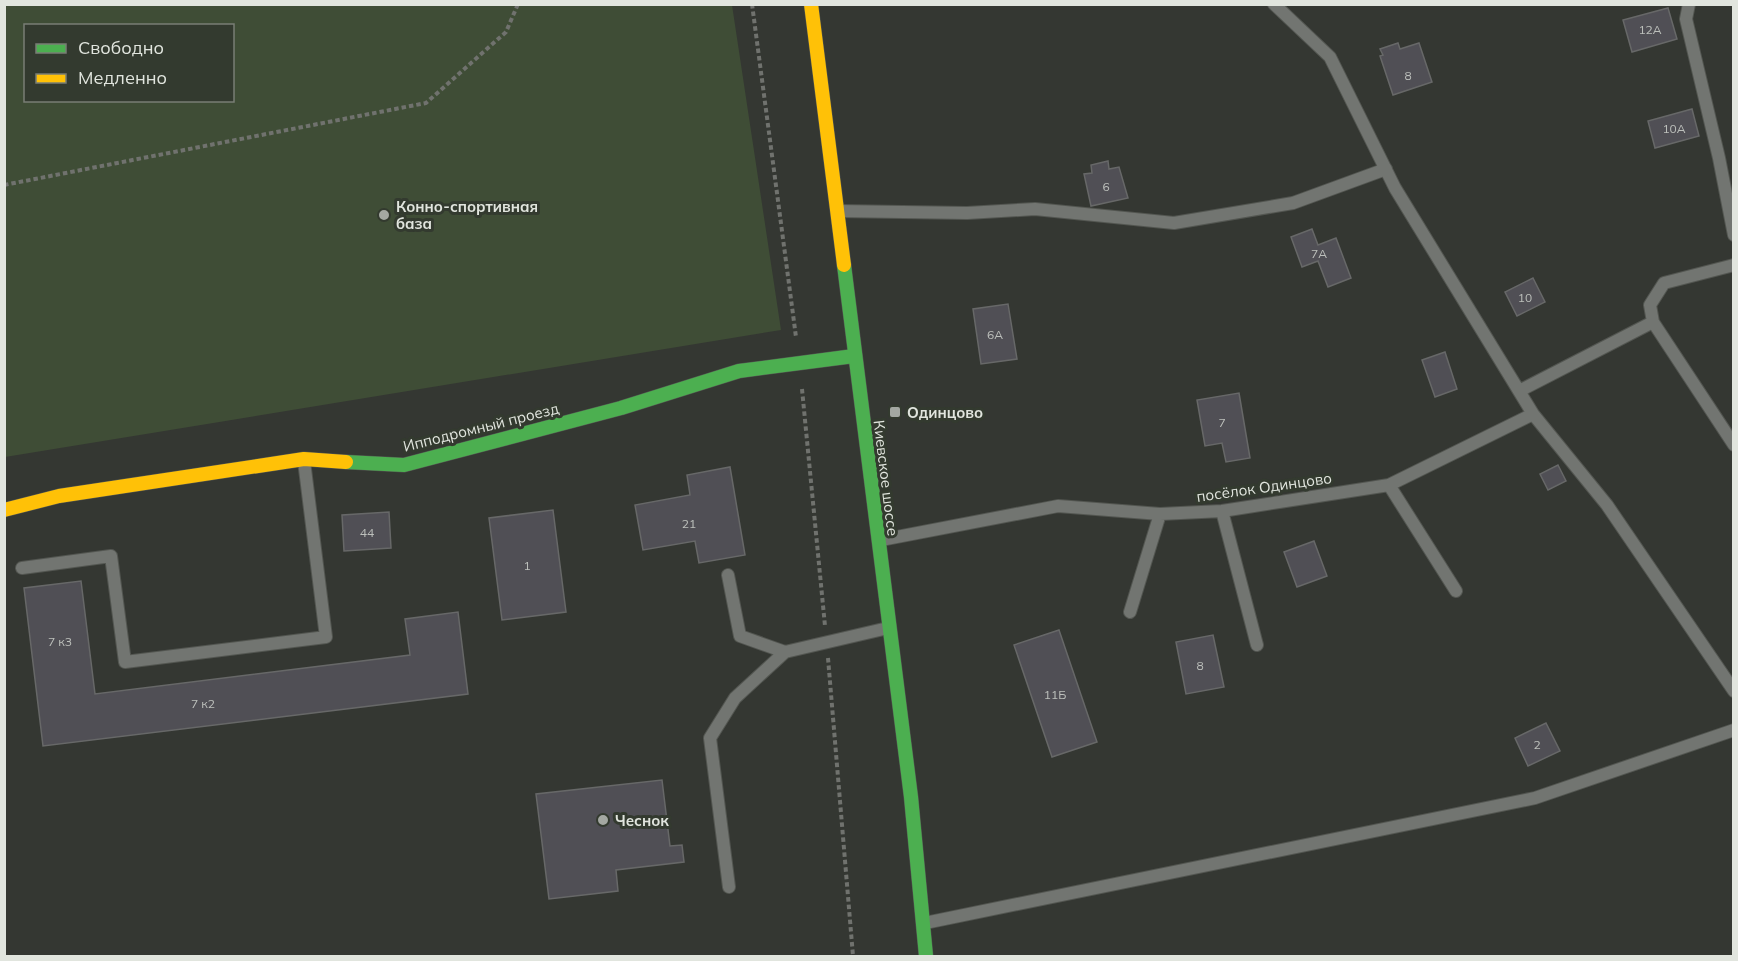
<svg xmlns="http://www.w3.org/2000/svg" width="1738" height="961" font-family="Mulish,sans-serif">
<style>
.green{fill:#3f4d36;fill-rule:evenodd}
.building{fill:#504f55;stroke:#676868;stroke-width:1.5}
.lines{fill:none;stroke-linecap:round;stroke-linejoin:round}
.lane-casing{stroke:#535651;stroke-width:14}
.fast-casing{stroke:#535651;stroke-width:15}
.slow-casing{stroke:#535651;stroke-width:15}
.path{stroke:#70726e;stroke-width:4;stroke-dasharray:4.5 3;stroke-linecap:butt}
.lane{stroke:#727571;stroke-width:12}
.fast{stroke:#4caf50;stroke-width:14}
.slow{stroke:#ffc107;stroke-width:14}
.poi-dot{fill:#a4a8a2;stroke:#333a2f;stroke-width:2}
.labels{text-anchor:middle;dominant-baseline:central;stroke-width:6;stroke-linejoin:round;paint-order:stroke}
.number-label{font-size:12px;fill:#bdc0bc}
.poi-label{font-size:15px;font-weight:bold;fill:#e1e5de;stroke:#333a2f;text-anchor:start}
.street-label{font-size:15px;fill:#e1e5de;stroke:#333a2f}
</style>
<rect width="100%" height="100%" fill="#343732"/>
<path class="green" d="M5 4 732 5 781 330 5 457ZM26 26H232V100H26Z"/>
<path class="building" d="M1668 8 1677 39 1632 52 1623 20Z
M1398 43 1400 49 1419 43 1432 82 1393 95 1380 56 1383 55 1380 49Z
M1692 109 1699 136 1655 148 1648 121Z
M1108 161 1109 169 1119 167 1128 198 1091 206 1084 174 1092 173 1091 165Z
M1312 229 1318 245 1336 238 1351 278 1328 287 1318 261 1302 267 1291 237Z
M1533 278 1545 302 1517 316 1505 292Z
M1008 304 1017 359 981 364 973 309Z
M1445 352 1457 389 1435 397 1422 360Z
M1239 393 1250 458 1226 462 1222 443 1205 446 1197 400Z
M1558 465 1566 481 1548 490 1540 474Z
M730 467 745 555 699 563 695 541 643 550 635 505 690 495 687 475Z
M553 510 566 612 502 620 489 518Z
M389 512 391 548 344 551 342 515Z
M1314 541 1327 576 1297 587 1284 552Z
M81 581 95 694 410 655 405 619 458 612 468 694 43 746 24 588Z
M1059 630 1097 742 1052 757 1014 645Z
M1213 635 1224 687 1186 694 1176 642Z
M1546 723 1560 751 1528 766 1515 738Z
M662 780 670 846 682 845 684 862 616 870 618 891 549 899 536 794Z"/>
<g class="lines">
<defs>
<path id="lane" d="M1274 4 1330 57 1395 188 1533 414 1607 505 1734 691
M1689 4 1686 19 1719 158 1734 235
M838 211 967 213 1035 209 1174 223 1293 203 1386 169
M1734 265 1664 283 1650 305 1653 322 1734 445
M1519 391 1653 322
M1389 485 1456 591
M1222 511 1257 645
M881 540 1058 506 1160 514 1222 511 1389 485 1533 414
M22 568 111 556 125 662 326 637 304 461
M728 575 740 636 785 652
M1130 612 1160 514
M729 887 710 738 735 698 785 652 888 628
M925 923 1535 798 1734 730"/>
<path id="fast" d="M844 265 911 797 926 956
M346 462 404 465 621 408 739 371 854 356"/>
<path id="slow" d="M811 4 844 265
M4 510 59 496 304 459 346 462"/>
</defs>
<use href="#lane" class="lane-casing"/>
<use href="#fast" class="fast-casing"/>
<use href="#slow" class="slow-casing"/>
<path class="path" d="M752 4 796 337
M4 185 426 103 506 32 518 4
M802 389 825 626
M828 658 853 956"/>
<use href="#lane" class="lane"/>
<use href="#fast" class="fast"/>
<use href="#slow" class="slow"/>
</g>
<g class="poi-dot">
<circle cx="384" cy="215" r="6"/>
<rect x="889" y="406" width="12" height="12" rx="3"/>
<circle cx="603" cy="820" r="6"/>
</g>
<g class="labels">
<g class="number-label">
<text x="1650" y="29">12А</text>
<text x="1408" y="75">8</text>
<text x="1674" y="128">10А</text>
<text x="1106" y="186">6</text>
<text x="1319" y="253">7А</text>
<text x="1525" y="297">10</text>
<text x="995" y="334">6А</text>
<text x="1222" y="422">7</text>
<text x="689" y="523">21</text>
<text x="367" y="532">44</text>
<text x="527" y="565">1</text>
<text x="60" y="641">7 к3</text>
<text x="1200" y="665">8</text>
<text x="1055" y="694">11Б</text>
<text x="203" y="703">7 к2</text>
<text x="1537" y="744">2</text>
</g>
<g class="poi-label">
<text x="396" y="206">Конно-спортивная<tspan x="396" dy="17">база</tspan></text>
<text x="907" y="412">Одинцово</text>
<text x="615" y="820">Чеснок</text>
</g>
<g class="street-label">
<text transform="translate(481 427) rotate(-14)">Ипподромный проезд</text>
<text transform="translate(886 478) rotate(83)">Киевское шоссе</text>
<text transform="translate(1264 487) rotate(-8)">посёлок Одинцово</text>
</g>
</g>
<rect width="1738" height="961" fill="none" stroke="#e1e5de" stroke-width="12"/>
<rect x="24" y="24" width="210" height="78" fill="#333a2f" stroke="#797e75" stroke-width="1.5"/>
<rect x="36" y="44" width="30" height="9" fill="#4caf50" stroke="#797e75" stroke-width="1.5"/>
<text x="78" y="54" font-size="18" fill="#e1e5de">Свободно</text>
<rect x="36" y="74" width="30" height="9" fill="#ffc107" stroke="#797e75" stroke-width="1.5"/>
<text x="78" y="84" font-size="18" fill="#e1e5de">Медленно</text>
</svg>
